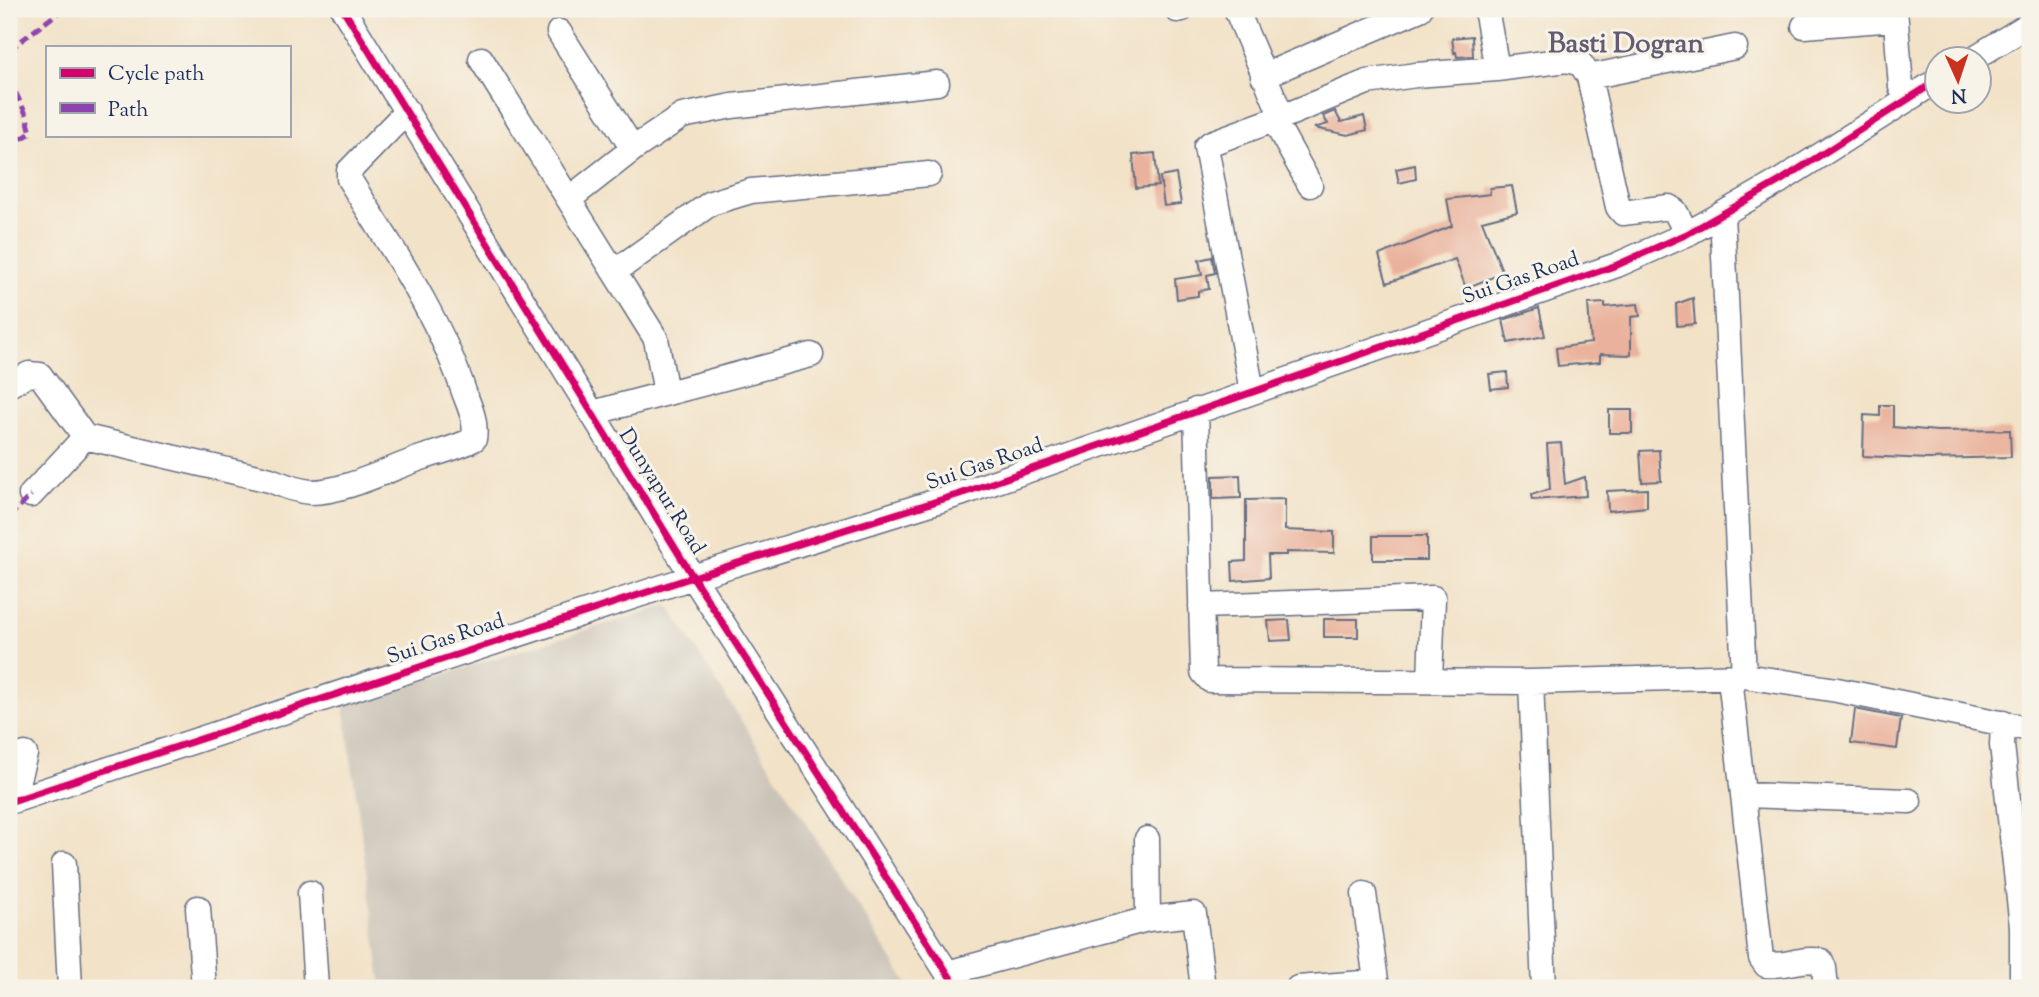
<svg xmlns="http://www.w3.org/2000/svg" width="2039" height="997" font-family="'Sorts Mill Goudy',serif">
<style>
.industrial{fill:#cac3b8}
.building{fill:#eab29c}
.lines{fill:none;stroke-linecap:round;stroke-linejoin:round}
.minor-casing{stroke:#666e83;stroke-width:27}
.minor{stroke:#fff;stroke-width:24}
.quiet{stroke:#8e44ad;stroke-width:5;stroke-dasharray:10 5;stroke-linecap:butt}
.cycleway-casing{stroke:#f7f3e8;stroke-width:11}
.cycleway{stroke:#d6006c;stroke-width:7}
.labels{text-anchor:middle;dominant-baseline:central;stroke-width:6;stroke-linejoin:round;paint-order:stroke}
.street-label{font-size:21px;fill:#1b2f5e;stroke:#f7f3e8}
.district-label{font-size:28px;font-weight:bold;fill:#635d74;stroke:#f7f3e8}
</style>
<rect width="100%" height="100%" fill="#f7f3e8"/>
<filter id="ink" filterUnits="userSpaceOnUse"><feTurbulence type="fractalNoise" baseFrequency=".0143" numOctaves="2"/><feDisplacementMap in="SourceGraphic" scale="14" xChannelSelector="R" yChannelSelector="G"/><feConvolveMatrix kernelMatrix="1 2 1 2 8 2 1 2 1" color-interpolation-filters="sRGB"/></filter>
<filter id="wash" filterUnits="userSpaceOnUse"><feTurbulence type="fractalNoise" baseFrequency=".00686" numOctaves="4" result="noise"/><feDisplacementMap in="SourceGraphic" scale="28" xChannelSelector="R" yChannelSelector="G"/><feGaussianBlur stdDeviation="1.57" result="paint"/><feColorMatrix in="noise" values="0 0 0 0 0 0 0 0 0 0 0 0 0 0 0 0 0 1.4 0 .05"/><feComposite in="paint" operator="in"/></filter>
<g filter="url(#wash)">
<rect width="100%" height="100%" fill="#f2e2c7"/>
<path class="industrial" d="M668 605 910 988H382L344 705Z"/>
<g id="blocks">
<path class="building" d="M1472 36 1473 56 1457 57 1456 52 1454 53 1452 38Z
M1335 111 1341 122 1364 116 1367 130 1348 135 1314 128 1328 124 1323 116Z
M1155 153 1158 186 1136 188 1133 155Z
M1415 165 1416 179 1399 183 1396 169Z
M1176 174 1181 204 1164 206 1160 177Z
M1512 186 1517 212 1482 221 1503 273 1466 288 1455 259 1387 283 1379 255 1452 226 1447 199 1490 194V188Z
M1212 257 1215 273 1207 275 1209 289 1198 291V296L1177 299 1175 279 1202 275 1199 260Z
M1693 298 1695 324 1677 326 1676 304Z
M1605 303V307L1638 304 1640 316 1631 317V355L1600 354V362L1558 366 1556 348 1591 343 1588 304Z
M1539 308 1545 336 1508 343 1503 320Z
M1507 372 1508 387 1491 389 1489 374Z
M1880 405H1893V427L1937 431 2010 430 2011 457 1929 459 1863 456 1864 415 1880 416Z
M1609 410H1632V433H1609Z
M1561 443 1565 484 1585 477 1586 496 1532 500 1531 495 1550 489 1547 444Z
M1659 450 1661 481 1642 482 1640 451Z
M1240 475 1241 498 1213 499V476Z
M1647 489V507L1608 511 1607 491Z
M1285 499V530L1334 532V553L1286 552V555H1268L1269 578 1233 581 1232 562 1246 561V500Z
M1373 536H1427V560H1373Z
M1324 619H1358V637H1324Z
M1289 620 1291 640 1270 641 1268 621Z
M1855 709 1901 718 1897 749 1851 743Z"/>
</g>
</g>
<g filter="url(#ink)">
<use href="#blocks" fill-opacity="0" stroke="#666e83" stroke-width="2"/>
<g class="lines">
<defs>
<path id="minor" d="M343 9 693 577 957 988
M1236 9 1282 117
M1486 9 1497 69
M1895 9 1901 87 1906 99
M1177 10 1182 9
M1804 26 1895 19
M559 32 633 149
M481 59 656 339 666 393
M1971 60 2030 24
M1263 76 1420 9
M1589 77 1735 47
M1274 120 1310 185
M569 199 633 149 682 116 732 106 937 83
M1722 214 1744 676
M614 272 711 203 751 191 929 174
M9 385 29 374 40 375 85 437 270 480C283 485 296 491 311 492 346 492 390 468 424 457 442 451 457 448 474 439 477 422 470 408 464 392 439 316 391 247 349 179V171L407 111
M1252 391 1206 147 1211 143 1282 117 1367 82 1416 75 1497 69 1567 60 1581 64 1589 77 1618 207 1623 213 1669 207 1675 211 1687 234
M1196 410 1203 672 1210 680 1531 682 1744 676 1837 690 2030 729
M592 413 811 355
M31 495 85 437
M1201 606 1433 598 1430 681
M1730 677 1761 958 1766 965C1784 967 1803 957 1821 961L1824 968 1826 988
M1531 682 1544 988
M2003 723 2002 745 2022 927V988
M1744 795 1909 801
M12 801 25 754
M9 802 693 577 963 493 1617 265 1687 234 1780 181 1938 80
M1147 839 1148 919
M64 864 70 988
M310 893 316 988
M1364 894 1377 988
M198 908 204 988
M947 973 1148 919 1194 914 1203 988
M1298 988 1376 982"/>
</defs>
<use href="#minor" class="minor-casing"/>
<use href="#minor" class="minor"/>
<path class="quiet" d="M9 50 63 9
M9 79 26 114 31 133 9 146
M9 517 31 495"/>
<defs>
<path id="cycleway" d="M343 9 693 577 957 988
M9 802 693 577 963 493 1617 265 1687 234 1780 181 1938 80"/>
</defs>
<use href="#cycleway" class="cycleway-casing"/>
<use href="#cycleway" class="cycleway"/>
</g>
</g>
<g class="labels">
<g class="street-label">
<text transform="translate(1521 279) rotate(-19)">Sui Gas Road</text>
<text transform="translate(985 465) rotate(-19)">Sui Gas Road</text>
<text transform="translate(661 492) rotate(58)">Dunyapur Road</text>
<text transform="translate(446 640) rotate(-18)">Sui Gas Road</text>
</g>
<g class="district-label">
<text x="1626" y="45">Basti Dogran</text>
</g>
</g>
<rect width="2039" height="997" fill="none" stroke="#f7f3e8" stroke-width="35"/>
<rect x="46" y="46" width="245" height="91" fill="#f7f3e8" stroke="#9fa5b1" stroke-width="2"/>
<rect x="60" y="68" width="35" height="10" fill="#d6006c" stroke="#9fa5b1" stroke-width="2"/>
<text x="108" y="80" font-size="21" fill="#1b2f5e">Cycle path</text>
<rect x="60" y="103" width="35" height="10" fill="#8e44ad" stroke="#9fa5b1" stroke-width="2"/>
<text x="108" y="116" font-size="21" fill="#1b2f5e">Path</text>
<g transform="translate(1958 80) rotate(177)"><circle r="33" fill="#f7f3e8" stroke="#9fa5b1" stroke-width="2"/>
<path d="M0-5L12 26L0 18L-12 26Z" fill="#c8321e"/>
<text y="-10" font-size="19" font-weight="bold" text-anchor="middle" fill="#1b2f5e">N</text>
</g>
</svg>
